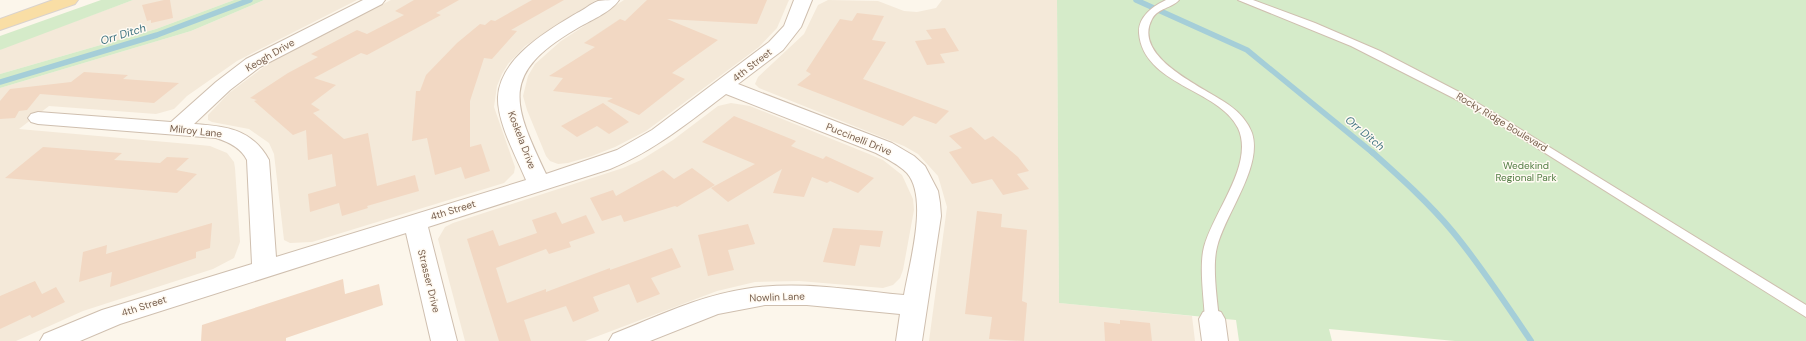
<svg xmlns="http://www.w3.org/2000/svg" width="1806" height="341" font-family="'DM Sans',sans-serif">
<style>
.residential{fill:#f4e9d9}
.green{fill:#d5ebc9}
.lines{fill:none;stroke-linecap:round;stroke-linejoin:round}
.stream-far1{stroke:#a5ced8;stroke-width:5.5}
.stream{stroke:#a5ced8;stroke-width:6}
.building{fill:#f2d8c3}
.service-casing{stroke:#cfbfaf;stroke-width:2}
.minor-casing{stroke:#cfbfaf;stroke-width:2}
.primary-casing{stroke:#d9d2cd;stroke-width:2}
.service{fill:#fff;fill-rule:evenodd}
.minor{fill:#fff;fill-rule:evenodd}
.primary{fill:#f9dea5;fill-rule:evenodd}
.labels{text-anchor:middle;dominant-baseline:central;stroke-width:3;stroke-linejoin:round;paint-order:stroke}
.street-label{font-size:10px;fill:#785f4d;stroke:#fffaf2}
.park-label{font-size:10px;fill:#537e45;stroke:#fffaf2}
.water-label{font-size:11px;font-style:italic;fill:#437683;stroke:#fffaf2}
</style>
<rect width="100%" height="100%" fill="#fcf6eb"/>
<path class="residential" d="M133 0H234L156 29 0 74V50L5 47Z
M264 0H357L237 61 187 96 174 109 156 114 49 106 19 129 200 145 210 146 227 153 234 162 235 168 240 242 234 258 213 269 83 311 16 341H0V88L191 31Z
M391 0H596L525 46 508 64 502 74 497 86 494 107 515 167 514 173 504 183 312 242 290 243 284 240 274 154 269 143 249 129 212 122 208 120V115L229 93 265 66 282 55Z
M624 0H789L777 28 759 47 646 131 615 147 592 156 568 163 558 164 550 161 546 156 527 110 523 96 528 76 535 64 561 41Z
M828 0 878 1 904 11 917 12 936 8 942 0H1057L1059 303 1192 316 1195 341H929L947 207 938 176 918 154 904 146 759 88 755 84 758 77 804 34 818 5Z
M731 103 750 106 869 154 883 160 902 175 913 199 914 210 903 270 900 278 893 285 883 288 799 281 755 282 717 291 585 341H465L438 239 445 227 453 223 623 168 641 160 673 140 718 106Z"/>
<path class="green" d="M101 0H133L0 50V36Z
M234 0H264L191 31 0 88V74L156 29Z
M1057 0H1806V341H1455L1329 329 1332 341H1239L1236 320 1059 303Z"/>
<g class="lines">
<path class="stream-far1" d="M1136 0 1247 50 1373 153
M0 82 157 35 250 0"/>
<path class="stream" d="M1372 152C1400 177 1429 203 1453 232 1481 266 1506 304 1531 341"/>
</g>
<path class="building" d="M164 0H170L173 18 151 23V20L147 21 142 5Z
M414 0H459L436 13 441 15 367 55 361 53 314 78 336 85 311 104 320 110 313 113 344 139 368 133 377 186 415 175 419 191 367 206 368 208 342 216 339 203 310 212 308 194 336 186 332 154 308 160 306 130 293 135 254 101 257 100 250 98 288 73 318 57 311 54 357 30 367 34 404 15 395 11Z
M532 0H564L511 30 517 31 492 59 484 58 470 101V147L481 144 490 171 465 179 461 167 435 175 427 138 412 141 416 91H420L426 75 457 43 480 24 485 25 491 20 495 21Z
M647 0H767L757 24 667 19 718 40 672 73 685 79 639 115 607 101 613 98 553 91 563 78 549 76 595 47 584 43 620 19 625 21Z
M857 13 884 16 872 40 886 42 863 79 949 111 936 124 914 116 903 126 797 85 811 74 806 71 840 19 852 21Z
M945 28 959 51 940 54 945 63 927 65 915 41 932 39 926 30Z
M84 72 128 75 123 79 179 83 154 103 40 94 27 110 19 111 15 118 0 119V101L10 89 71 82Z
M603 103 629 122 609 134 597 126 577 137 561 126Z
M734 116 796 141 791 146 823 159 826 156 874 178 858 193 830 181 827 183 812 177 804 197 773 193 782 169 728 202 711 188 755 164 702 142Z
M971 127 985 140 993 136 1018 157 1029 171 1017 174 1029 189 1003 195 992 179 972 184 949 152 962 148 949 136Z
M43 147 122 153 114 160 160 163 167 157 189 158 176 170 197 174 177 193 5 178Z
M692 168 715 185 677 207 675 206 624 222 621 215 602 221 590 198 613 190 616 196 663 170 674 179Z
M977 211 1002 214 1001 227 1027 230 1022 301 1027 303 1024 341 989 339 992 317 965 314Z
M556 212 562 224 586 215 595 233 569 242 571 247 549 254 546 249 496 268 507 303 546 289V292L610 268V270L672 248 681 267 651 278 660 294 637 303 629 284 593 297 599 311 573 322 566 306 524 320 531 341H499L467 239 493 230 499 246 537 233 532 220Z
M212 223 210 248 196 252V258L110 287 112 272 79 282 83 252 107 245 106 254Z
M748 224 755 244 728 250 734 270 708 276 698 235Z
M833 228 883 231 880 247 860 245 855 266 823 262Z
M343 279 345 294 379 284 383 305 286 338V341H201L202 325Z
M35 281 42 294 56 287 65 302 32 318 30 315 0 329V296Z
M1120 320 1150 323 1152 341H1105L1104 322 1120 324Z"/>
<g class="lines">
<defs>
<path id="service" d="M1166 0H1179C1172 8 1158 8 1152 19 1131 58 1206 88 1229 105 1239 112 1248 122 1252 133 1263 167 1225 214 1217 247 1212 266 1217 299 1219 319L1217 323 1212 324 1207 323 1205 319C1204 299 1199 266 1204 247 1213 212 1255 164 1238 128 1219 89 1143 85 1139 33 1138 17 1153 6 1166 0Z
M1238 0H1253L1315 23 1380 51 1463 94 1806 305V317L1475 109 1351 46Z"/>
<path id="minor" d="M363 0H385L382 4 260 67 230 90 194 124C226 126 252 129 269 160L276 257 526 180C516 156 497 122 498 97 500 58 547 31 577 13 584 10 590 4 598 1 603 0 613 0 619 0 610 13 589 21 576 29 499 74 513 104 546 174L617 150 652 130 769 42 784 26 794 0H812L801 27 783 50 738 84 892 143 914 156 925 166 938 191 940 203 941 216 922 341H896L900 314 807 305H765L718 314 650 341H609L613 334C656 317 699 296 745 289 798 280 851 290 904 295 909 265 929 198 907 173 898 164 887 159 876 153L726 94C689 122 654 151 610 169L428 227 457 341H431L406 233 120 324 80 341H40L44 334 102 310 252 264 247 160C241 148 229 142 216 138L38 124 31 122 28 118 31 114 38 112 171 122 216 82 246 59Z
M1212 309 1221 312 1225 319 1228 341H1202L1199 319 1203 312Z"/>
<path id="primary" d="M53 0H78L75 4 0 30V19Z"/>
</defs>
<use href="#service" class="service-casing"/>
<use href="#minor" class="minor-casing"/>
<use href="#primary" class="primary-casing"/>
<use href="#service" class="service"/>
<use href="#minor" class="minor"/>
<use href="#primary" class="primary"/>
</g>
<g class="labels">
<g class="street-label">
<text transform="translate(270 55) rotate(-30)">Keogh Drive</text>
<text transform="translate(752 65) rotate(-38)">4th Street</text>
<text transform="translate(1502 122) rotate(31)">Rocky Ridge Boulevard</text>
<text transform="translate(196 131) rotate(6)">Milroy Lane</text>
<text transform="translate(859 139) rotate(22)">Puccinelli Drive</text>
<text transform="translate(522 140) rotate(69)">Koskela Drive</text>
<text transform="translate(453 210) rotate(-17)">4th Street</text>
<text transform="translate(429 281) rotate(76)">Strasser Drive</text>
<text transform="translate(777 297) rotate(-2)">Nowlin Lane</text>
<text transform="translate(144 306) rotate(-18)">4th Street</text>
</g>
<g class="park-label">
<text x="1526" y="165">Wedekind<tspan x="1526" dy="12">Regional Park</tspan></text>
</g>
<g class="water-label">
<text transform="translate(123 34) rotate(-17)">Orr Ditch</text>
<text transform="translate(1365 133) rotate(40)">Orr Ditch</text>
</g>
</g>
</svg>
